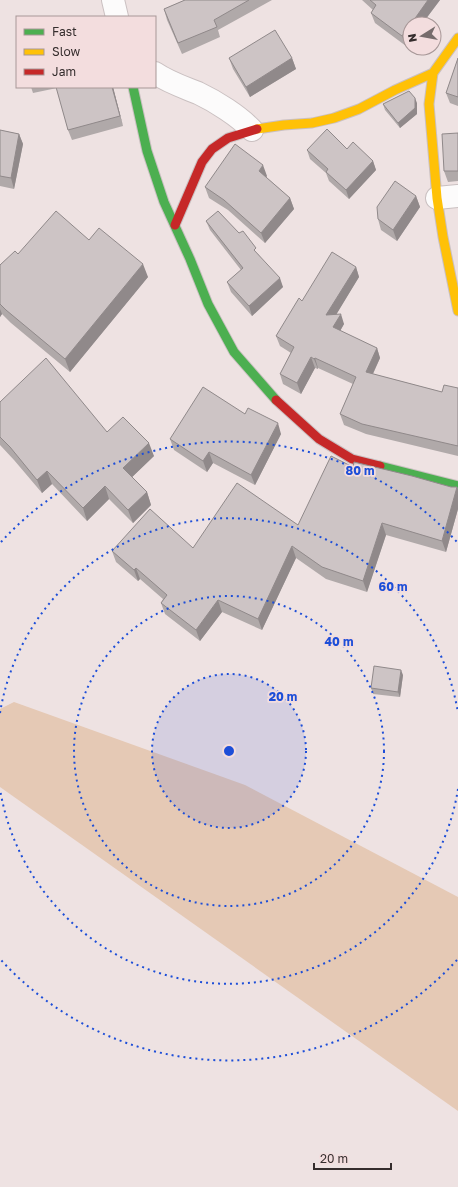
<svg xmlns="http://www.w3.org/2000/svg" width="458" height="1187" font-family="'Golos Text',sans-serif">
	<rect width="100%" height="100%" fill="#eee2e2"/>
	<path fill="#e5c9b5" d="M14 702 245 785 458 897V1111L0 787V709Z"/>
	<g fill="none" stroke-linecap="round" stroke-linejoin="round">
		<g stroke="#cac0c1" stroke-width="24">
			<path id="street" d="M113 0 117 17
				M155 73C168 82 183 87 198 93 215 101 239 116 252 130
				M437 198 458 196"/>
		</g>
		<g stroke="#cac0c1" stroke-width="11">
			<path id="fast" d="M133 87 147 151 164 202 190 259 208 304 234 352 276 400
				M380 466 458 486"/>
		</g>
		<g stroke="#cac0c1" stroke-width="11">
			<path id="slow" d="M458 38 433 73 429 104 437 198 443 237 458 311
				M257 129 284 125 312 123 334 118 359 109 395 90 433 73"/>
		</g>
		<g stroke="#cac0c1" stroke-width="11">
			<path id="jam" d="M175 225 202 162 212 149 228 138 257 129
				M276 400 319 439 352 459 380 466"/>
		</g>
		<use href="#street" stroke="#fcfbfb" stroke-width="22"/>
		<use href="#fast" stroke="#4caf50" stroke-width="9"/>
		<use href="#slow" stroke="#ffc107" stroke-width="9"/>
		<use href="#jam" stroke="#c62828" stroke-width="9"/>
	</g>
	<path fill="#b0a9a9" d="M185 0H272L218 30 220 37 182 54 167 20 164 9Z
		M362 0H440L422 24H410V41L406 46 375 23 371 13 373 10Z
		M229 58H292L296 69 250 97 233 69Z
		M458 58V106L450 103 446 93Z
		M31 87H113L123 126 72 140 68 130 57 88 33 93Z
		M417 103V114L400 128 385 110 383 104Z
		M0 130 19 134 23 144 14 189 0 186Z
		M458 133V181L448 182 444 171Z
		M347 149 373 161 376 170 349 199 329 181 326 173 310 159 307 150Z
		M267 176 266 177 290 198 294 209 265 243 228 210 209 198 205 187Z
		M416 196 420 207 397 241 381 230 378 219Z
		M206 221 258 254 283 287 252 316 231 292 227 282 241 270 210 230Z
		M89 240 148 277 70 372 11 323 2 314 0 317V265L18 254Z
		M356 267 359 277 336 314 344 324 340 331 377 348 380 358 373 374 442 392 458 388V456L366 434 344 425 340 414 353 384 318 368V369L315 368 301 394 283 384 280 374 291 353 280 346 276 336 302 301Z
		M0 402 107 432 154 456 132 477 147 492 151 505 133 523 109 499 87 521 52 484 42 493 14 460 0 445Z
		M245 414 281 434 255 485 213 463 207 472 174 450 170 439Z
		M353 467 451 487H457L458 489V509L446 552 386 535 367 592 326 579 296 558 262 630 222 612 200 641 165 614 161 603 163 599 140 579 138 581 116 562 112 551 193 548 298 525Z
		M403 675 400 697 373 694 371 688Z"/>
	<path fill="#90898a" d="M428 0H440L422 24H411Z
		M410 25V41L406 46 402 36Z
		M292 58 296 69 250 97 246 87Z
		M112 87H113L123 126 120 116Z
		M415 98 417 103V114L400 128 398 123Z
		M19 134 23 144 14 189 11 178Z
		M373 161 376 170 349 199 346 190Z
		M263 165 267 176 263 182 259 171Z
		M416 196 420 207 397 241 393 230Z
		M290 198 294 209 265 243 261 233Z
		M143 264 148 277 70 372 65 359Z
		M356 267 359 277 330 325 326 315Z
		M280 278 283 287 252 316 249 306Z
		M0 309 2 314 0 317Z
		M341 314 344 324 336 338 333 327Z
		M377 348 380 358 369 382 366 372Z
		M311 357 315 368 301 394 297 383Z
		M315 358 318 368V369L314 359Z
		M278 423 281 434 255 485 251 475Z
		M149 443 154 456 128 481 123 468Z
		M209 452 213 463 207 472 203 461Z
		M47 471 52 484 42 493 37 480Z
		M105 486 109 499 87 521 83 508Z
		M457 487 458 489V509L446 552 442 541Z
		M147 492 151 505 133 523 128 510Z
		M382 523 386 535 367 592 363 581Z
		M292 546 296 558 262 630 258 619Z
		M136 568 140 579 138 581 134 570Z
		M218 600 222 612 200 641 196 630Z
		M401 670 403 675 400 697 398 692Z"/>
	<path fill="#cdc4c5" stroke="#90898a" d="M185 0H249L214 20 217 27 178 43 164 9Z
		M370 0H428L411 24H410V25L402 36 371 13 376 5Z
		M275 30 292 58 246 87 229 58Z
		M458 58V97L446 93Z
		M56 87H112L120 116 68 130Z
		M409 91 415 98V108L398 123 383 104Z
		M327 129 347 149 353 142 373 161 346 190 326 172 328 169 307 150Z
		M0 130 19 134 11 178 0 176Z
		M458 133V171H444L442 134Z
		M235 144 263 165 259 171 290 198 261 233 224 200 205 187Z
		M395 181 416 196 393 230 378 219 377 207Z
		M56 211 89 240 99 228 143 264 65 359 6 310 0 304V265L15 251 18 254Z
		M218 211 239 233 243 231 256 248 254 250 280 278 249 306 227 282 243 268 206 221Z
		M332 252 356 267 326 315 341 314 333 327 377 348 366 372 442 392 444 385 458 388V446L362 424 340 414 356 377 315 358 314 359 311 357 297 383 280 374 294 347 276 336 299 298 302 301Z
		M46 358 107 432 123 417 149 443 123 468 147 492 128 510 105 486 83 508 47 471 37 480 10 447 0 437V402Z
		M203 387 245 414 248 408 278 423 251 475 209 452 203 461 170 439Z
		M331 456 353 467 354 462 412 476 451 487H457L442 541 382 523 363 581 322 567 292 546 258 619 218 600 196 630 161 603 167 595 136 568 134 570 112 551 150 509 193 548 237 483 298 525Z
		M374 666 401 670 398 692 371 688Z"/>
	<circle cx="229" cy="751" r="77" fill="#1d4ed8" fill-opacity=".12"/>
	<g fill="none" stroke="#1d4ed8" stroke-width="2" stroke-dasharray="2 4">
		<circle cx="229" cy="751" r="77"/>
		<circle cx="229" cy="751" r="155"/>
		<path d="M458 789A232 232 0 0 1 0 789M0 713A232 232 0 0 1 458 713"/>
		<path d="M457 960A309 309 0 0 1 1 960M1 542A309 309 0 0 1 457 542"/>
	</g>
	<circle cx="229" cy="751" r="6" fill="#1d4ed8" stroke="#f3ddde" stroke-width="2"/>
	<g font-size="12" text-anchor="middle" font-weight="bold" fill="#1d4ed8" stroke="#f3ddde" stroke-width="3.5" stroke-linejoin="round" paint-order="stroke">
		<text x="360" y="475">80 m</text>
		<text x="393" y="591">60 m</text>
		<text x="339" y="646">40 m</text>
		<text x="283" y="701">20 m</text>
	</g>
	<rect x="16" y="16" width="140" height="72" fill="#f3ddde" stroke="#a79797"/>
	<rect x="24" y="29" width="20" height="6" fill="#4caf50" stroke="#a79797"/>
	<text x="52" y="36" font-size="12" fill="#352d2d">Fast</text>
	<rect x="24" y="49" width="20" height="6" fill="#ffc107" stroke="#a79797"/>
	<text x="52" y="56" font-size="12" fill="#352d2d">Slow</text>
	<rect x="24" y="69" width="20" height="6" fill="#c62828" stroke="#a79797"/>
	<text x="52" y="76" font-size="12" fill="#352d2d">Jam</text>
	<g transform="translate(422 36) rotate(259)"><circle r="19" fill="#f3ddde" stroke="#a79797"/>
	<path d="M0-3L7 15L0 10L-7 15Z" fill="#766c6c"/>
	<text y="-6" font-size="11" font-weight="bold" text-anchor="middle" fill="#352d2d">N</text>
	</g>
	<path d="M314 1163v6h77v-6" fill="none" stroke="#352d2d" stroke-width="2"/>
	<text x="320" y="1163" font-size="12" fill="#352d2d" stroke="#f3ddde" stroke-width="3" paint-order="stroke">20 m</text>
</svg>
